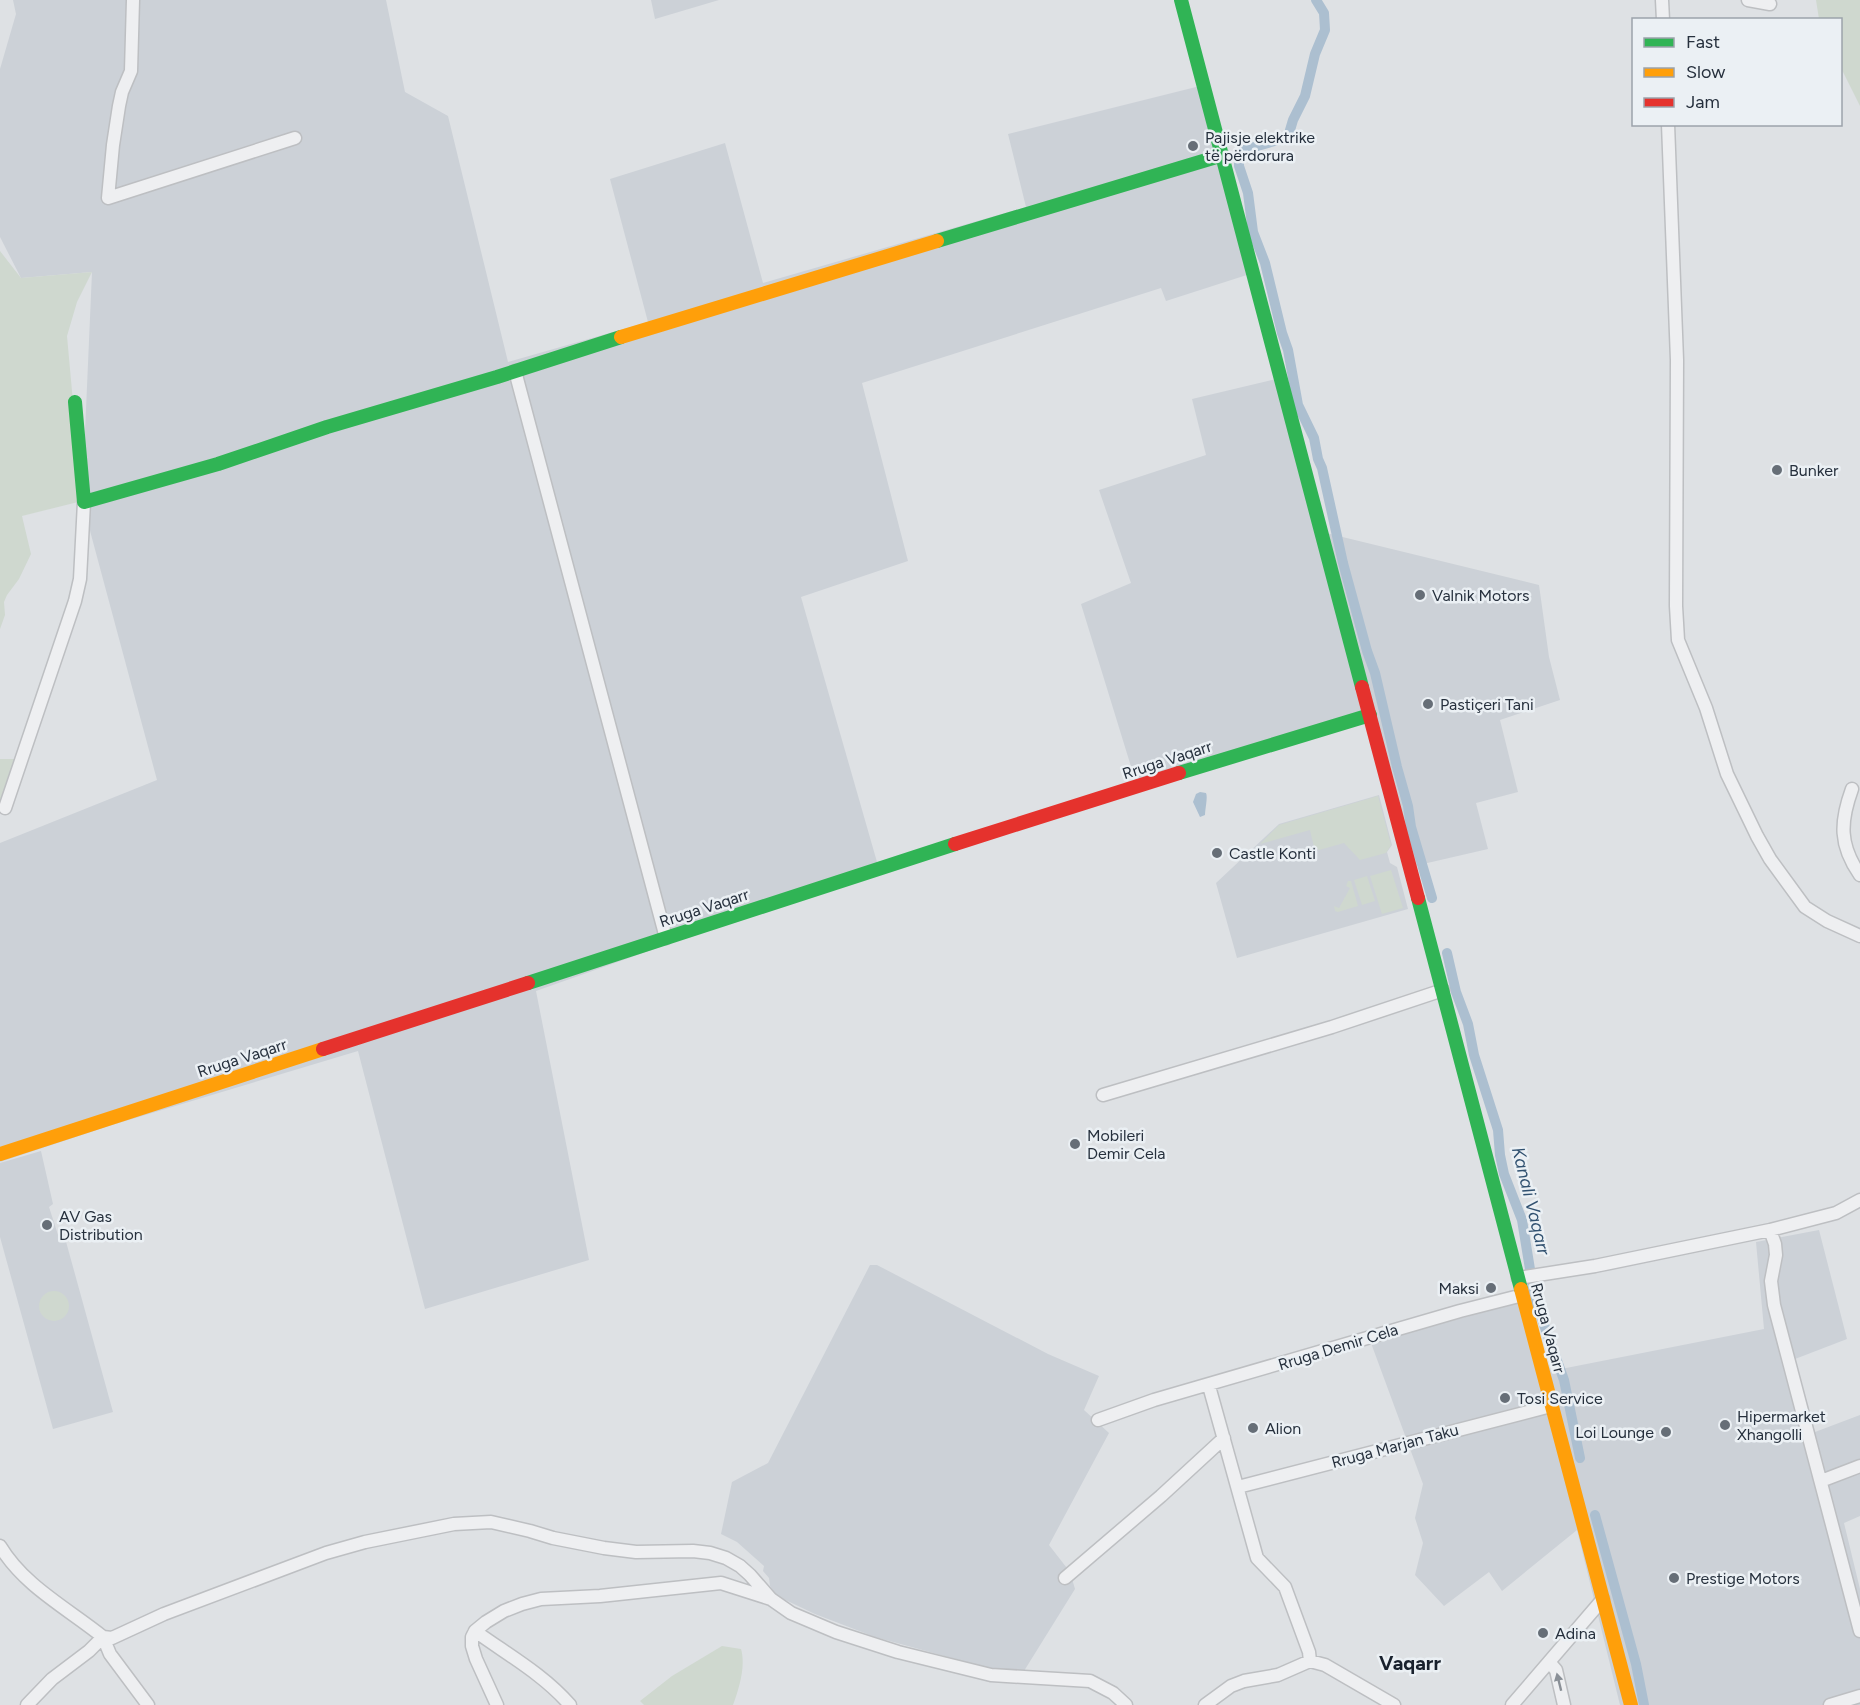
<svg xmlns="http://www.w3.org/2000/svg" width="1860" height="1705" font-family="Figtree,sans-serif">
	<rect width="100%" height="100%" fill="#dee1e4"/>
	<path fill="#ccd1d7" d="M13 0H386L405 92 448 116 508 362 648 322 610 179 725 143 763 283 1026 207 1008 134 1204 85 1253 273 1166 301 1161 288 862 383 908 561 801 597 879 869 536 991 589 1260 425 1309 358 1051 112 1125 0 1162V843L157 780 82 501 92 272 21 278 0 237V69L16 14Z
		M651 0H719L655 19Z
		M1281 378 1322 532 1539 585 1549 657 1560 700 1500 720 1518 792 1476 803 1488 849 1410 867 1370 715 1137 786 1081 604 1131 583 1099 490 1206 455 1192 399Z
		M1379 795 1392 845 1387 852 1390 863 1397 867 1408 909 1237 958 1216 883 1279 824Z
		M41 1151 53 1204 49 1207 59 1238 60 1240 65 1238 113 1412 53 1429 0 1237V1163Z
		M1819 1230 1847 1339 1795 1359 1815 1432 1860 1415V1516L1844 1523 1860 1589V1705H1620L1577 1530 1502 1591 1489 1572 1444 1606 1415 1575 1423 1543 1415 1518 1423 1484 1371 1343 1520 1302 1551 1371 1764 1329 1756 1242Z
		M870 1265H877L1048 1354 1099 1376 1084 1410 1109 1433 1049 1545 1070 1572 1075 1589 1024 1671 992 1669 875 1637 815 1614 777 1596 770 1586 769 1578 763 1571 764 1566 737 1542 721 1534 732 1482 768 1463Z"/>
	<path fill="#cfd8cf" d="M1816 0H1860V106L1841 68 1840 20 1819 19Z
		M0 251 21 278 92 272 77 302 67 336 82 501 22 516 31 554 19 579 7 595 4 602 5 615 0 629Z
		M0 759H16C9 773 6 786 0 800Z
		M1378 796 1391 845 1386 853 1360 860 1344 843 1319 850 1314 847 1310 830 1260 844 1279 825Z
		M1391 870 1403 908 1382 914 1370 876Z
		M1367 876 1375 901 1362 905 1354 880Z
		M1348 881H1351L1358 906 1338 912 1335 911 1334 906 1339 908 1350 888 1346 886Z
		M39 1306a15 15 0 1 1 30 0a15 15 0 1 1-30 0Z
		M722 1646 741 1649C746 1666 739 1689 733 1705H644L640 1701 672 1676Z"/>
	<path fill="#acbfd0" d="M1200 792 1206 793C1208 797 1205 809 1205 815L1200 817 1193 802 1196 794Z"/>
	<g fill="none" stroke-linecap="round" stroke-linejoin="round">
		<path stroke="#acbfd0" stroke-width="10" d="M1316 0 1324 13 1325 30 1315 54 1305 96 1293 120 1288 137 1244 150 1239 158V166L1248 193 1253 232 1265 263 1282 333 1288 350 1298 405 1314 438 1318 459 1322 468 1343 563 1367 651 1375 673 1397 767 1408 806 1411 827 1432 898
			M1447 953 1456 992 1468 1024 1474 1055 1498 1130 1500 1155 1504 1174 1522 1220 1535 1300 1564 1380 1580 1458
			M1595 1515 1636 1664 1644 1705"/>
		<g stroke="#bdbfc2" stroke-width="15">
			<path id="street" d="M133 0 131 71 122 92 119 106 113 145 108 198 295 138
				M1662 0 1663 20
				M1748 0 1770 4
				M1668 124 1677 360 1676 606 1678 640 1706 708 1727 774 1757 836 1770 859 1805 907 1827 921 1860 936
				M515 371 666 938
				M1852 789C1840 822 1839 845 1860 875
				M5 808 75 601 80 579 84 502
				M1103 1095 1332 1027 1443 990
				M1770 1230 1775 1244 1776 1255 1771 1281 1774 1305 1860 1631
				M1518 1278 1595 1266 1770 1230 1836 1213 1860 1200
				M1209 1386 1257 1558 1285 1587 1309 1652 1310 1661
				M1098 1420 1154 1400 1460 1311 1523 1295
				M1821 1481 1860 1466
				M1238 1487 1551 1406
				M0 1546C24 1586 67 1608 103 1637L112 1638 164 1614 326 1553 365 1542 454 1524 491 1522 530 1531 553 1538 604 1548 636 1552 693 1551 710 1553 726 1558 740 1566 750 1575 771 1599 791 1613 836 1632 898 1652 991 1675 1090 1681 1113 1693 1126 1705
				M1065 1578 1161 1496 1224 1438
				M475 1631C508 1655 543 1674 570 1705
				M103 1637 110 1654 148 1705
				M1549 1662 1556 1670 1564 1705
				M27 1705 52 1679 89 1651 103 1637
				M497 1705 476 1659 472 1646V1637L475 1631 486 1622 504 1611 522 1604 541 1599 600 1596 721 1583 771 1599
				M1205 1705 1231 1686 1244 1681 1278 1675 1310 1661 1325 1665 1394 1705
				M1512 1705 1603 1599
				M1830 1705 1860 1696"/>
		</g>
		<use href="#street" stroke="#eeeff1" stroke-width="12"/>
		<path stroke="#30b455" stroke-width="14" d="M1181 0 1362 687
			M937 241 1223 155
			M75 402 84 502 218 464 327 427 497 377 621 337
			M1179 773 1370 715
			M1418 898 1521 1289
			M528 983 955 844"/>
		<path stroke="#ff9f0a" stroke-width="14" d="M621 337 937 241
			M0 1154 323 1049
			M1521 1289 1631 1705"/>
		<path stroke="#e5322d" stroke-width="14" d="M1362 687 1418 898
			M955 844 1179 773
			M323 1049 528 983"/>
	</g>
	<defs><path id="oneway-solid" d="M-6-.8H1V-3.2L6.5 0L1 3.2V.8H-6Z" transform="scale(1.5)"/></defs>
	<use fill="#8a9097" href="#oneway-solid" transform="translate(1559 1682) rotate(-104)"/>
	<g fill="#666e77" stroke="#ebf0f4" stroke-width="2">
		<circle cx="1193" cy="146" r="6"/>
		<circle cx="1777" cy="470" r="6"/>
		<circle cx="1420" cy="595" r="6"/>
		<circle cx="1428" cy="704" r="6"/>
		<circle cx="1217" cy="853" r="6"/>
		<circle cx="1075" cy="1144" r="6"/>
		<circle cx="47" cy="1225" r="6"/>
		<circle cx="1491" cy="1288" r="6"/>
		<circle cx="1505" cy="1398" r="6"/>
		<circle cx="1725" cy="1425" r="6"/>
		<circle cx="1253" cy="1428" r="6"/>
		<circle cx="1666" cy="1432" r="6"/>
		<circle cx="1674" cy="1578" r="6"/>
		<circle cx="1543" cy="1633" r="6"/>
	</g>
	<g text-anchor="middle" dominant-baseline="central" stroke-width="5" stroke-linejoin="round" paint-order="stroke">
		<g font-size="16" fill="#26303d" stroke="#ebf0f4" text-anchor="start">
			<text x="1205" y="137">Pajisje elektrike<tspan x="1205" dy="18">të përdorura</tspan></text>
			<text x="1789" y="470">Bunker</text>
			<text x="1432" y="595">Valnik Motors</text>
			<text x="1440" y="704">Pastiçeri Tani</text>
			<text x="1229" y="853">Castle Konti</text>
			<text x="1087" y="1135">Mobileri<tspan x="1087" dy="18">Demir Cela</tspan></text>
			<text x="59" y="1216">AV Gas<tspan x="59" dy="18">Distribution</tspan></text>
			<text x="1479" y="1288" text-anchor="end">Maksi</text>
			<text x="1517" y="1398">Tosi Service</text>
			<text x="1737" y="1416">Hipermarket<tspan x="1737" dy="18">Xhangolli</tspan></text>
			<text x="1265" y="1428">Alion</text>
			<text x="1654" y="1432" text-anchor="end">Loi Lounge</text>
			<text x="1686" y="1578">Prestige Motors</text>
			<text x="1555" y="1633">Adina</text>
		</g>
		<g font-size="16" fill="#26303d" stroke="#ebf0f4">
			<text transform="translate(1167 760) rotate(-18)">Rruga Vaqarr</text>
			<text transform="translate(704 908) rotate(-18)">Rruga Vaqarr</text>
			<text transform="translate(242 1058) rotate(-18)">Rruga Vaqarr</text>
			<text transform="translate(1548 1328) rotate(75)">Rruga Vaqarr</text>
			<text transform="translate(1338 1347) rotate(-17)">Rruga Demir Cela</text>
			<text transform="translate(1395 1446) rotate(-15)">Rruga Marjan Taku</text>
		</g>
		<g font-size="18" font-style="italic" fill="#315170" stroke="#ebf0f4">
			<text transform="translate(1531 1201) rotate(76)">Kanali Vaqarr</text>
		</g>
		<g font-size="20" font-weight="bold" fill="#19212d" stroke="#ebf0f4">
			<text x="1410" y="1663">Vaqarr</text>
		</g>
	</g>
	<rect x="1632" y="18" width="210" height="108" fill="#ebf0f4" stroke="#9ca3ab" stroke-width="1.5"/>
	<rect x="1644" y="38" width="30" height="9" fill="#30b455" stroke="#9ca3ab" stroke-width="1.5"/>
	<text x="1686" y="48" font-size="18" fill="#26303d">Fast</text>
	<rect x="1644" y="68" width="30" height="9" fill="#ff9f0a" stroke="#9ca3ab" stroke-width="1.5"/>
	<text x="1686" y="78" font-size="18" fill="#26303d">Slow</text>
	<rect x="1644" y="98" width="30" height="9" fill="#e5322d" stroke="#9ca3ab" stroke-width="1.5"/>
	<text x="1686" y="108" font-size="18" fill="#26303d">Jam</text>
</svg>
